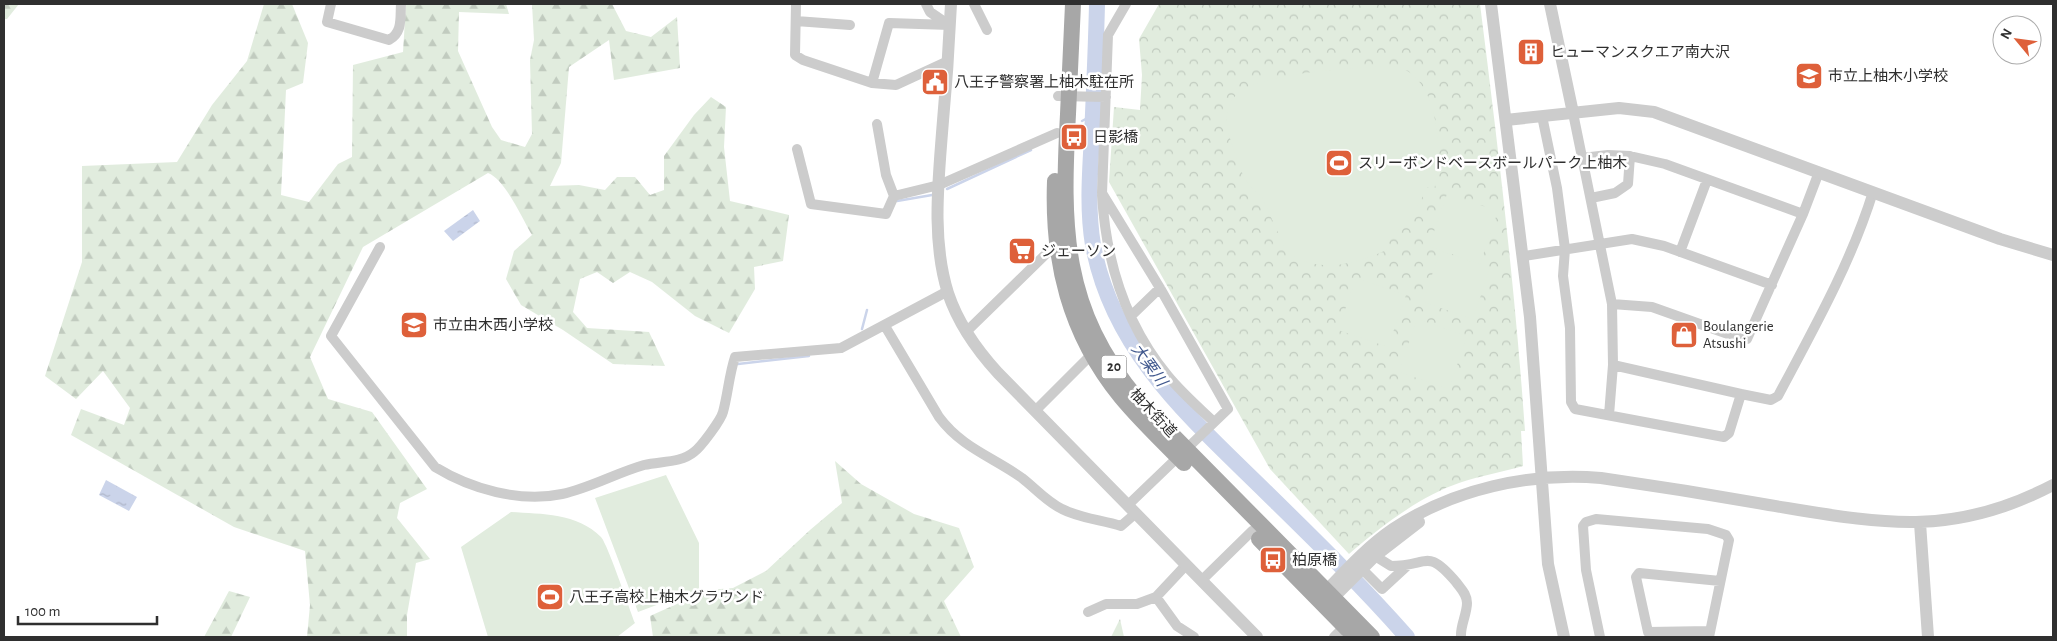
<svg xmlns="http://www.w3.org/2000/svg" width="2057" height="641" font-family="'Alegreya Sans','Noto Sans JP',sans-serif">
	<defs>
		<pattern id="forest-firs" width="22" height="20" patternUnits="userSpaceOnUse" patternTransform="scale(1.25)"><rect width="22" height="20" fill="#e1ecde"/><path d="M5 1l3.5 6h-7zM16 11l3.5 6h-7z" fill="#c1cbbf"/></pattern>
		<pattern id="park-crowns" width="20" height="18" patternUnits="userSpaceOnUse" patternTransform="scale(1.25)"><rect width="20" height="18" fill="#e1ecde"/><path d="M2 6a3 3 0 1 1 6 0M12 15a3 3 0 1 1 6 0" fill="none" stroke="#c1cbbf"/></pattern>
		<pattern id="water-ripples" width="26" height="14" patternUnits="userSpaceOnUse" patternTransform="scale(1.25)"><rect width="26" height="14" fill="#cbd4ea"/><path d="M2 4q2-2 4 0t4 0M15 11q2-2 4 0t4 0" fill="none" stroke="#afb6c9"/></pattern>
	</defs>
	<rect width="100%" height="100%" fill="#fff"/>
	<path fill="url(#forest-firs)" d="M4 4H19L7 19H4Z
		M264 4H292L308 43 303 83 286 90 281 195 309 202 338 164 352 157 353 65 403 52 406 4H506L509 14 459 12 458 51 492 127 501 140 525 147 532 134 530 60 534 40 532 4H612L626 31 651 37 677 17 680 68 614 80 609 40 569 67 561 163 550 186 579 185 605 190 617 177H635L650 195 664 190V156L694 115 711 97 726 107 724 147 730 201 789 215 783 261 754 267 755 289 729 333 695 316 652 282 630 272 613 283 597 272 580 279 573 312 587 328 649 332 665 366 613 364 563 330 521 305 506 279 514 251 532 235C523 220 505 179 488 173L363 247 310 357 328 399 372 412 427 489 400 503 397 518 430 559 416 563 407 615V637H307L310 605 305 551 234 527 71 435 81 409 124 425 130 408 103 371 76 399 45 376 82 262V166L177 162 212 105 247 61Z
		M835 461 861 484 914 514 959 528 974 567 944 601 961 637H653L650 616 708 590 733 588 766 571 810 530 842 503Z
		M229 591 250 597 231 637H204Z
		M1120 619 1124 637H1111Z"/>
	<path fill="url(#park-crowns)" d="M1159 4H1480C1498 146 1515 288 1525 431H1521L1523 466C1502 472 1479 476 1459 483 1420 496 1379 528 1349 554L1270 469 1109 182 1114 107 1140 110 1142 75 1139 39Z"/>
	<path fill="#e1ecde" d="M1381 66C1388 66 1395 66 1401 68 1440 82 1443 157 1434 190L1428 187 1411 218 1387 241 1392 247C1361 263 1313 278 1285 248L1261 195C1244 187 1239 164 1233 147 1211 89 1252 82 1298 74 1325 70 1353 68 1381 66Z
		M1447 194 1498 211 1480 264 1429 246Z
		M1440 251 1490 268 1473 319 1423 302Z
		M1356 278 1406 295 1388 347 1338 330Z
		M1417 319 1467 336 1449 389 1399 372Z
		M666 475 699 543V589L638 612 595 498Z
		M511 512C542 514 577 513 601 537 608 545 629 608 635 623L617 637H488L461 547Z"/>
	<path fill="url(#water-ripples)" d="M473 210 480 221 453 241 444 231Z
		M106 480 137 497 129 511 99 495Z"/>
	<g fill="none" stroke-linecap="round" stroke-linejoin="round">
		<path stroke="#cbd4ea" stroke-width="2.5" d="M1082 121 1093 115
			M947 189 1031 150
			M897 201 932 195
			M862 329 867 310
			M738 364 809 356"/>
		<path stroke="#cbd4ea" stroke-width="16" d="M1097 4C1096 48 1094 92 1092 136 1090 172 1087 209 1093 245 1113 353 1193 420 1268 494 1315 540 1363 587 1407 637"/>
		<path stroke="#ccc" stroke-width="10" d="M331 4 327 22 389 40C403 32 400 18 401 4
			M796 4 795 55 803 60 872 83 896 85 948 61
			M926 4 930 12 949 25
			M974 4 987 30
			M1126 4 1108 35 1102 193 1160 288 1228 409 1128 505
			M796 21 850 25
			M872 83 889 23 950 25
			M1058 96 1106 97
			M1573 113 1612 304 1613 365 1609 415
			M1542 116 1557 188 1565 249 1563 276 1570 328 1571 402 1575 409 1724 437 1729 433 1741 394 1771 400 1778 396C1813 330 1851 263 1873 192
			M877 124 886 175 894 196 939 185 1057 133
			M797 149 811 204 886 214 894 196
			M1582 158 1608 155 1630 156 1665 164 1803 214 1747 339H1742L1652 307 1612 304
			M1102 195C1106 261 1125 324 1168 376 1182 393 1198 407 1214 422
			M1591 198 1615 193 1628 184 1630 156
			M1803 214 1819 172
			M380 247 331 336 435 467C471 489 520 503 562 494 590 488 616 473 644 465 661 461 681 463 694 452 701 447 721 420 723 412 728 394 729 375 735 357L841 348 948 291
			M1680 252 1707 180
			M1524 256 1632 239 1664 246 1772 285
			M1131 316 1160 288
			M885 326 939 417C962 448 993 457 1022 478 1035 488 1047 502 1062 509 1079 518 1102 520 1121 526L1136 513
			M966 332 1047 253 1056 248
			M1613 365 1741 394
			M1035 411 1092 354
			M1375 556 1391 566C1429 566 1426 547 1456 582 1461 589 1467 594 1467 603 1467 614 1460 626 1461 637
			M1362 569 1382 589 1408 565
			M1202 580 1252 531
			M1156 597 1177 626 1194 637
			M1088 612 1106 604H1137L1156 597 1186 565
			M1710 631 1648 632 1636 577 1639 573 1720 581
			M1334 637 1345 626
			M1600 637 1586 570 1583 526 1586 522 1596 519 1708 529 1726 535 1729 540 1709 637"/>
		<path stroke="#ccc" stroke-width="12" d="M951 4C949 47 946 90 942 133 938 185 932 242 948 293 958 323 976 349 998 373L1257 637
			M1491 4 1530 317 1548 564 1564 637
			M1550 4 1573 113
			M1506 120 1619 108 1654 112 2000 239 2053 255
			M1920 523 1928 637
			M1323 598 1326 591C1347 569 1368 546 1393 529 1453 489 1530 472 1601 478 1657 486 1713 495 1769 505 1879 523 1950 539 2053 485
			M1325 600 1333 598 1375 556 1419 522"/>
		<path stroke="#a7a7a7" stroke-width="16" d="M1073 4C1071 41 1070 77 1068 114 1062 227 1061 309 1139 401L1372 637
			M1055 181C1052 261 1069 333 1121 397 1140 420 1162 441 1184 463
			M1259 539 1355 637"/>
	</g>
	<defs>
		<g id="building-square" transform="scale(1.4375)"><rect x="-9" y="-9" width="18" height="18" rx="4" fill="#de603a" stroke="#fff"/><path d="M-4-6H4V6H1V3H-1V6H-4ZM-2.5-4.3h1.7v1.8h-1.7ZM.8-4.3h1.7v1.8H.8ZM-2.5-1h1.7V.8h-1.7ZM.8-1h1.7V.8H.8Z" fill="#fff"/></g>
		<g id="school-square" transform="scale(1.4375)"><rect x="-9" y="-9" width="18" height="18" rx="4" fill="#de603a" stroke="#fff"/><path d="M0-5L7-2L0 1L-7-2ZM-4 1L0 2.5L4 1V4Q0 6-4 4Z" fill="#fff"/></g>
		<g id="civic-square" transform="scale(1.4375)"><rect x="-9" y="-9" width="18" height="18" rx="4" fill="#de603a" stroke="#fff"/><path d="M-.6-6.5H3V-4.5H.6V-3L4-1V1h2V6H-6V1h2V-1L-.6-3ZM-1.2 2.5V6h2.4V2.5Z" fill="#fff"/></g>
		<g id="bus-square" transform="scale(1.4375)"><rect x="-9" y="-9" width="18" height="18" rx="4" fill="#de603a" stroke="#fff"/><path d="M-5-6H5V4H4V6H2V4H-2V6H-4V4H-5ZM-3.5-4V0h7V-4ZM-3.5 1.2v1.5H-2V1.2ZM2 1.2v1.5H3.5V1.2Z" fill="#fff"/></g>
		<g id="stadium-square" transform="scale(1.4375)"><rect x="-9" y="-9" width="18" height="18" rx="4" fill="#de603a" stroke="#fff"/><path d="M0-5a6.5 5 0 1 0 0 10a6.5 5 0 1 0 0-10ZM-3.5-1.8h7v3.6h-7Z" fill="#fff"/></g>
		<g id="supermarket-square" transform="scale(1.4375)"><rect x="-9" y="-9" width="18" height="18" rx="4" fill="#de603a" stroke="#fff"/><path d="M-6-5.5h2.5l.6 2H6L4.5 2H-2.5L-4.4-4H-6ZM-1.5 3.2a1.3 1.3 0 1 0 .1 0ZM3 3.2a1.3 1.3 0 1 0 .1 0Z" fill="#fff"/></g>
		<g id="shop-square" transform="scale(1.4375)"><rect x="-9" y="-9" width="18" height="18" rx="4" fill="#de603a" stroke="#fff"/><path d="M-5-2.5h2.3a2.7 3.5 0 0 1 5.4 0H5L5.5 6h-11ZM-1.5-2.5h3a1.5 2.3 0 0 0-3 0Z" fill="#fff"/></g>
	</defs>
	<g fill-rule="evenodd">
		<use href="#building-square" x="1531" y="52"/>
		<use href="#school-square" x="1809" y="76"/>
		<use href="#civic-square" x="935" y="82"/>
		<use href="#bus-square" x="1074" y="137"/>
		<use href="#stadium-square" x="1339" y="163"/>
		<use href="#supermarket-square" x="1022" y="251"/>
		<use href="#school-square" x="414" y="325"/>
		<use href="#shop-square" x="1684" y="335"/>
		<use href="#bus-square" x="1273" y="560"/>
		<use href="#stadium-square" x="550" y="597"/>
	</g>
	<g text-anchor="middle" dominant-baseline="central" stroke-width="5" stroke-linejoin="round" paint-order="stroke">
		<rect fill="#fff" stroke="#6d6d6d" stroke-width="1" x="1101.5" y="355.5" width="25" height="23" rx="4"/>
		<g font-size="14" font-weight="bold" fill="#2f2f2f">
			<text x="1114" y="367">20</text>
		</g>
		<g font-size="15" fill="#2f2f2f" stroke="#fff" text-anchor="start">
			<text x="1550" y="52">ヒューマンスクエア南大沢</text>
			<text x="1828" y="76">市立上柚木小学校</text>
			<text x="954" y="82">八王子警察署上柚木駐在所</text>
			<text x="1093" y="137">日影橋</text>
			<text x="1358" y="163">スリーボンドベースボールパーク上柚木</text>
			<text x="1041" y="251">ジェーソン</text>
			<text x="433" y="325">市立由木西小学校</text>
			<text x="1703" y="326">Boulangerie<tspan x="1703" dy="17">Atsushi</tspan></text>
			<text x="1292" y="560">柏原橋</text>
			<text x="569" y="597">八王子高校上柚木グラウンド</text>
		</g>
		<g font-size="15" fill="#2f2f2f" stroke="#fff">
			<text transform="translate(1153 413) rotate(47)">柚木街道</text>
		</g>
		<g font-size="16" font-style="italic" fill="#40588e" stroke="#fff">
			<text transform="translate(1149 365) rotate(54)">大栗川</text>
		</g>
	</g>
	<rect width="2057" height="641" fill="none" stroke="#2f2f2f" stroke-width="10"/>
	<g transform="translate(2017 40) rotate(299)"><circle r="24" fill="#ffffff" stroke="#acacac"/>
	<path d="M0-4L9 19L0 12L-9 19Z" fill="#de603a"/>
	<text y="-8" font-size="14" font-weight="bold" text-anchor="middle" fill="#2f2f2f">N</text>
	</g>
	<path d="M18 616v8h139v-8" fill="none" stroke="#2f2f2f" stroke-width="2.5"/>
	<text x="25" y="616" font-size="15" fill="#2f2f2f" stroke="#ffffff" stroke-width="4" paint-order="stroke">100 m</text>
</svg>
